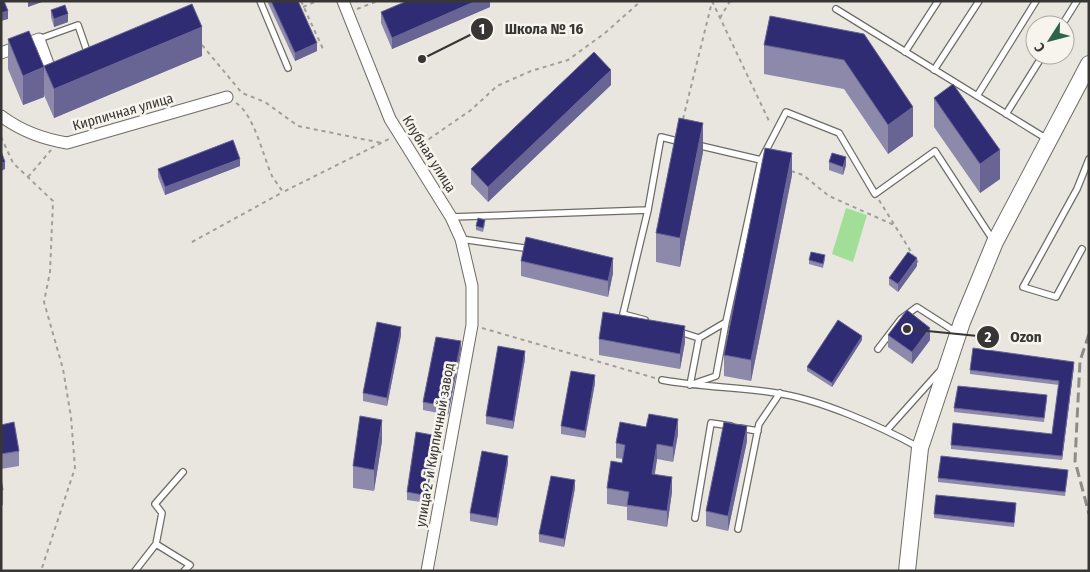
<svg xmlns="http://www.w3.org/2000/svg" width="1090" height="572" font-family="'Fira Sans Condensed',sans-serif">
	<rect width="100%" height="100%" fill="#e9e6e0"/>
	<path fill="#a1df98" d="M846 208 867 215 853 262 832 254Z"/>
	<g fill="none" stroke-linecap="round" stroke-linejoin="round">
		<g stroke="#6e6c66" stroke-width="8">
			<path id="lane" d="M260 1 288 68
				M836 9 1047 139
				M1062 25 1077 1
				M39 39 78 25 88 54
				M905 52 938 1
				M934 70 979 1
				M977 96 1036 1
				M1006 114 1043 55
				M697 145 761 160
				M451 217 648 210
				M461 239 531 249
				M1082 249 1056 297 1023 287 1077 189 1089 159
				M645 320 623 314 648 210 661 137 681 142
				M726 322 761 160 786 112 839 133 875 194 935 151 993 240
				M680 332 699 338 726 322 716 376 690 385
				M878 349 901 319 917 307 956 332
				M662 380C700 387 738 387 776 393 819 399 880 426 918 447
				M690 385 699 338
				M740 428 758 431
				M887 430 939 372
				M695 518 711 423 731 426
				M738 529 759 424 780 393
				M156 544 190 565 184 571
				M135 571 156 544 162 513 155 504 183 472"/>
		</g>
		<g stroke="#6e6c66" stroke-width="13">
			<path id="street" d="M343 1 390 119 451 217 461 239 472 286V325L427 571
				M1 53 39 39 52 75 56 73
				M1 116C21 131 42 139 67 143L227 97"/>
		</g>
		<g stroke="#6e6c66" stroke-width="18">
			<path id="secondary" d="M907 571 920 448 962 322 995 242 1089 64"/>
		</g>
		<path stroke="#a19f9b" stroke-width="2" stroke-dasharray="4 4" stroke-linecap="butt" d="M301 1 323 49
			M712 1 770 123
			M303 7 317 1
			M357 9 378 1
			M720 18 730 1
			M202 45 242 93 265 102 298 126 382 143
			M236 103C254 114 263 156 272 176 275 181 279 186 283 192L389 139
			M683 119 712 2
			M410 132 416 128 429 139 471 110 497 86 531 71 568 60 605 33 641 1
			M1 137 13 163 53 201 50 272 44 302 63 369 71 417 75 468 41 571
			M791 171 803 175 829 196 894 225
			M28 177 51 150
			M879 200 913 255
			M192 242 283 192
			M916 259 919 264
			M482 328 655 378"/>
		<use href="#lane" stroke="#fff" stroke-width="5.5"/>
		<use href="#street" stroke="#fff" stroke-width="11"/>
		<use href="#secondary" stroke="#fff" stroke-width="16"/>
		<path stroke="#8e8c88" stroke-width="3" stroke-dasharray="10 5" stroke-linecap="butt" d="M1089 334 1080 361 1075 461 1089 514"/>
	</g>
	<path fill="#8c89aa" d="M267 1H298L317 51 295 61Z
		M490 1V7L392 49 381 23V12Z
		M51 10 68 22 54 27 51 17Z
		M864 34 913 136 888 154 844 89 764 74V45Z
		M8 39 44 97 23 105 8 69Z
		M202 56 54 118 44 95V66Z
		M611 85 488 202 471 184V169Z
		M934 98 1000 179 980 193 934 127Z
		M703 152 680 267 656 262V233Z
		M829 162 846 165 843 175 829 170Z
		M240 166 165 195 158 177V169Z
		M792 175 751 381 724 376V355Z
		M485 224 483 232 476 230V226Z
		M825 259 823 268 809 264V260Z
		M521 261 613 273 608 297 521 276Z
		M917 266 898 292 889 285V278Z
		M401 335 387 406 363 401V393Z
		M888 335 930 340 912 364 888 347Z
		M599 339 685 342 680 369 599 355Z
		M862 340 832 387 807 371V367Z
		M461 349 448 415 423 410V402Z
		M525 359 513 429 486 424V416Z
		M1074 366 1062 460 951 449V445L1052 434 1059 385 970 374V370Z
		M595 383 585 438 561 434V426Z
		M1047 399 1044 422 954 412V408Z
		M1 425 19 451V466L1 469Z
		M678 434 673 462 657 459 655 474 672 492 667 527 627 520V507L607 504V488L622 463 623 459 616 458V443Z
		M382 441 374 491 353 488V466Z
		M747 441 728 531 706 526V511Z
		M438 443 428 503 407 500V492Z
		M508 463 497 526 470 521V513Z
		M1068 474 1065 496 938 482V478Z
		M1 479 3 490V505L1 506Z
		M575 488 564 547 539 542V534Z
		M1016 507 1014 527 934 518V514Z"/>
	<path fill="#686494" d="M28 1H45L28 7Z
		M476 1H490V7L392 49V38Z
		M8 11V19L1 21V13Z
		M68 14V22L54 27V19Z
		M202 27V56L54 118V89Z
		M317 43V51L295 61V53Z
		M44 67V97L23 105V76Z
		M611 70V85L488 202V187Z
		M913 107V136L888 154V125Z
		M703 123V152L680 267V238Z
		M1000 150V179L980 193V164Z
		M792 153V175L751 381V360Z
		M846 157V165L843 175V167Z
		M240 159V166L165 195V187Z
		M5 162V169L1 171V163Z
		M613 258V273L608 297V281Z
		M917 258V266L898 292V284Z
		M685 326V342L680 369V354Z
		M401 327V335L387 406V398Z
		M930 328V340L912 364V352Z
		M862 336V340L832 387V383Z
		M461 341V349L448 415V407Z
		M525 351V359L513 429V421Z
		M1074 362V366L1062 460V456Z
		M595 375V383L585 438V431Z
		M678 419V434L673 462V447Z
		M382 420V441L374 491V470Z
		M747 426V441L728 531V516Z
		M438 436V443L428 503V496Z
		M657 444V459L652 489V474Z
		M508 456V463L497 526V518Z
		M672 477V492L667 527V511Z
		M575 480V488L564 547V539Z"/>
	<path fill="#302c74" stroke="#686494" d="M1 1H4L8 11 1 13Z
		M271 1H298L317 43 295 53Z
		M407 1H476L392 38 381 12Z
		M192 4 202 27 54 89 44 66Z
		M65 5 68 14 54 19 51 10Z
		M770 16 864 34 913 107 888 125 844 60 764 45Z
		M29 31 44 67 23 76 8 39Z
		M594 52 611 70 488 187 471 169Z
		M953 84 1000 150 980 164 934 98Z
		M679 118 703 123 680 238 656 233Z
		M233 140 240 159 165 187 158 169Z
		M765 148 792 153 751 360 724 355Z
		M1 151 5 162 1 163Z
		M832 153 846 157 843 167 829 162Z
		M478 218 485 220 483 228 476 226Z
		M526 237 613 258 608 281 521 261Z
		M811 252 825 255 823 264 809 260Z
		M908 252 917 258 898 284 889 278Z
		M907 310 930 328 912 352 888 335Z
		M603 312 685 326 680 354 599 339Z
		M838 320 862 336 832 383 807 367Z
		M377 322 401 327 387 398 363 393Z
		M436 337 461 341 448 407 423 402Z
		M498 346 525 351 513 421 486 416Z
		M973 348 1074 362 1062 456 951 445 953 423 1052 434 1059 381 970 370Z
		M571 371 595 375 585 431 561 426Z
		M958 386 1047 395 1044 418 954 408Z
		M649 414 678 419 673 447 657 444 652 474 672 477 667 511 627 505 629 492 607 488 611 461 622 463 625 445 616 443 620 422 646 427Z
		M360 416 382 420 374 470 353 466Z
		M14 422 19 451 1 454V425Z
		M724 422 747 426 728 516 706 511Z
		M416 432 438 436 428 496 407 492Z
		M482 451 508 456 497 518 470 513Z
		M941 456 1068 470 1065 492 938 478Z
		M551 476 575 480 564 539 539 534Z
		M1 479 3 490H1Z
		M936 495 1016 503 1014 523 934 514Z"/>
	<g text-anchor="middle" dominant-baseline="central" stroke-width="5" stroke-linejoin="round" paint-order="stroke">
		<g font-size="14" fill="#373634" stroke="#f6f4ed">
			<text transform="translate(123 112) rotate(-16)">Кирпичная улица</text>
			<text transform="translate(429 154) rotate(58)">Клубная улица</text>
			<text transform="translate(435 445) rotate(-80)">улица 2-й Кирпичный завод</text>
		</g>
	</g>
	<path fill="none" stroke="#373634" stroke-width="2" d="M422 59L482 29M907 329L988 337"/>
	<g fill="#373634" stroke="#f6f4ed" stroke-width="2">
		<circle cx="422" cy="59" r="5"/>
		<circle cx="907" cy="329" r="5"/>
		<circle cx="482" cy="29" r="12"/>
		<circle cx="988" cy="337" r="12"/>
	</g>
	<g font-size="15" text-anchor="middle" font-weight="bold" fill="#fff">
		<text x="482" y="34">1</text>
		<text x="988" y="342">2</text>
	</g>
	<g font-size="15" text-anchor="middle" font-weight="bold" fill="#373634" stroke="#f6f4ed" stroke-width="5" stroke-linejoin="round" paint-order="stroke">
		<text x="544" y="34">Школа № 16</text>
		<text x="1026" y="342">Ozon</text>
	</g>
	<rect width="1090" height="572" fill="none" stroke="#373634" stroke-width="5"/>
	<g transform="translate(1050 40) rotate(234)"><circle r="24" fill="#f6f4ed" stroke="#aaa8a3"/>
	<path d="M0-4L9 19L0 12L-9 19Z" fill="#2d634a"/>
	<text y="-8" font-size="14" font-weight="bold" text-anchor="middle" fill="#373634">С</text>
	</g>
</svg>
